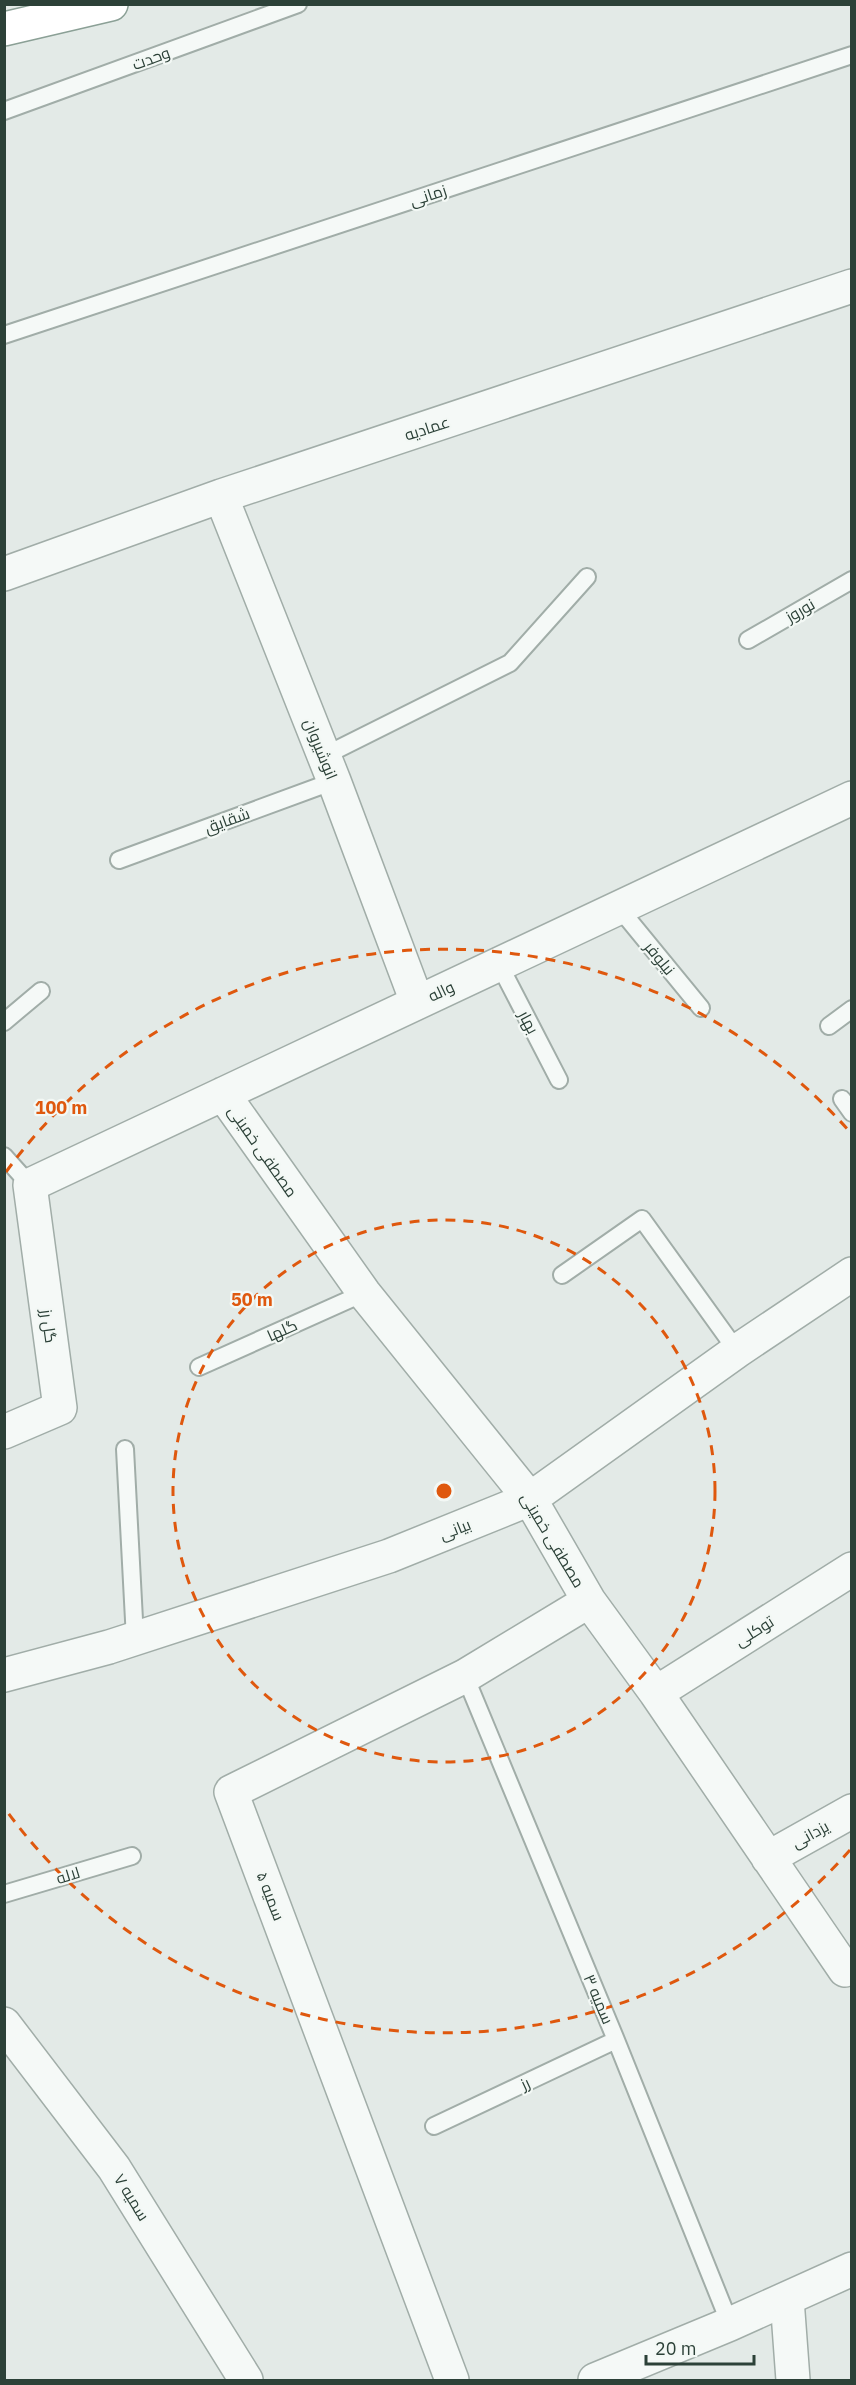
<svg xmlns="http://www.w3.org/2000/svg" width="856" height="2385" font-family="'IBM Plex Sans',Cairo,sans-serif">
	<rect width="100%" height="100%" fill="#e3eae7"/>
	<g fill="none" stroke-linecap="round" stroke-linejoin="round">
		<g stroke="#a1ada8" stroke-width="20">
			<path id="service" d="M4 111 298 4
				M4 335 852 55
				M748 640 852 580
				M324 756 510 663 587 577
				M119 860 334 781
				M619 908 701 1008
				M499 964 559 1080
				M4 1022 41 991
				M829 1026 852 1009
				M842 1099 852 1113
				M4 1156 30 1185
				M562 1275 642 1219 737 1351
				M199 1367 364 1293
				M125 1449 135 1639
				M465 1676 616 2040 730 2324
				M4 1894 132 1856
				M434 2126 616 2040"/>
		</g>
		<g stroke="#a1ada8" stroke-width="36">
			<path id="minor" d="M221 496 334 781 417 1002
				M4 574 221 496 852 286
				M223 1094 364 1293 530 1499 589 1601 656 1693 845 1970
				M4 1432 60 1408 30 1185 852 798
				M4 1675 109 1647 389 1556 530 1499 737 1351 852 1274
				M656 1693 852 1569
				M768 1858 852 1811
				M4 2024 114 2168 246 2380
				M787 2299 793 2380
				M452 2380 231 1792 465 1676 589 1601"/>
		</g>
		<g stroke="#a1ada8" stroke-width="36">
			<path id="tertiary" d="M595 2380 730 2324 852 2269"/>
		</g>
		<g stroke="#8ba096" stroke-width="36">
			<path id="trunk" d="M4 29 111 4"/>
		</g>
		<use href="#service" stroke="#f5f9f7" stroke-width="16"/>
		<use href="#minor" stroke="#f5f9f7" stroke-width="33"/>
		<use href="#tertiary" stroke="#f5f9f7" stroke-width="33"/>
		<use href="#trunk" stroke="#fff" stroke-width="33"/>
	</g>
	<g fill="none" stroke="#df580e" stroke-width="3" stroke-dasharray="10 8">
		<circle cx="444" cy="1491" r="271"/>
		<path d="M850 1850A542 542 0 0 1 6 1810M6 1172A542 542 0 0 1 850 1132"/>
	</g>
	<g text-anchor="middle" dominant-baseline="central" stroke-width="4.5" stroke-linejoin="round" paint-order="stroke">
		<g font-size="16" fill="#2c4138" stroke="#f3f8f5">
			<text transform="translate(151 58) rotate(-20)">وحدت</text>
			<text transform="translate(428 195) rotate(-18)">زمانی</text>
			<text transform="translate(427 428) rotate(-18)">عمادیه</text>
			<text transform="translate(800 610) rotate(-30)">نوروز</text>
			<text transform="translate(321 749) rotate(68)">انوشیروان</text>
			<text transform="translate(227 820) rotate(-20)">شقایق</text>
			<text transform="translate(660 958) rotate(51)">نیلوفر</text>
			<text transform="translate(441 991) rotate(-25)">واله</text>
			<text transform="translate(529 1022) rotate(62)">بهار</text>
			<text transform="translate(263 1151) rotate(55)">مصطفی خمینی</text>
			<text transform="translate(49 1326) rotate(82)">گل رز</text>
			<text transform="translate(282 1330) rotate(-24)">گلها</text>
			<text transform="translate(455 1529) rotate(-22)">بیانی</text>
			<text transform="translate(553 1540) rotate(59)">مصطفی خمینی</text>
			<text transform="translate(754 1631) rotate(-32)">توکلی</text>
			<text transform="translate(810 1834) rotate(-29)">یزدانی</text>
			<text transform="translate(68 1875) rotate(-17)">لاله</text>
			<text transform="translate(271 1896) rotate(69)">سمیه ۵</text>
			<text transform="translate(599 1999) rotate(67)">سمیه ۳</text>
			<text transform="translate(525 2083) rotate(-25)">رز</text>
			<text transform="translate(132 2197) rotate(58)">سمیه ۷</text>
		</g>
	</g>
	<circle cx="444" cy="1491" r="9" fill="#df580e" stroke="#f3f8f5" stroke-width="3"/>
	<g font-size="18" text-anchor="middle" font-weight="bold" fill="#df580e" stroke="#f3f8f5" stroke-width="4.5" stroke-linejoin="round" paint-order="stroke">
		<text x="61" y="1114">100 m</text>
		<text x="252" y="1306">50 m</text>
	</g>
	<rect width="856" height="2385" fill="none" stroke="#2c4138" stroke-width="12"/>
	<path d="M646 2355v9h108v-9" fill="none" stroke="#2c4138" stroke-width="3"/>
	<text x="655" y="2355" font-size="18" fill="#2c4138" stroke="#f3f8f5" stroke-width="4.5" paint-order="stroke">20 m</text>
</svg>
